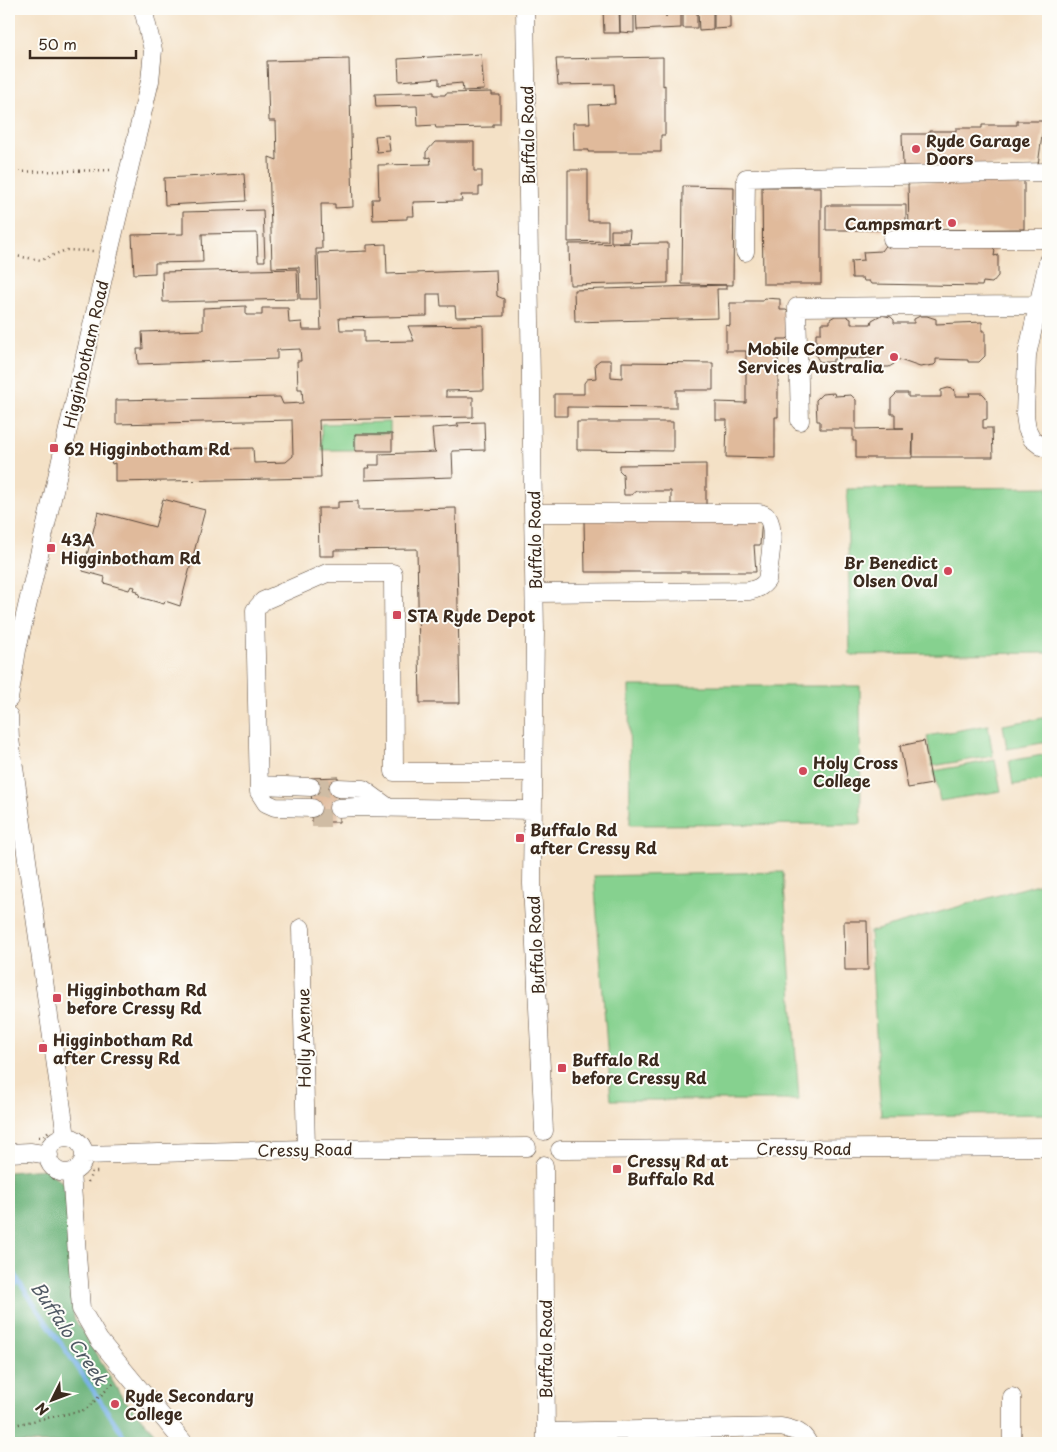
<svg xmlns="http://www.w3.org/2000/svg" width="1057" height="1452" font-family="'Playpen Sans',sans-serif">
	<rect width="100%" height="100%" fill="#fdfcf7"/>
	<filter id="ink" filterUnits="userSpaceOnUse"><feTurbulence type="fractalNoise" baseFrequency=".02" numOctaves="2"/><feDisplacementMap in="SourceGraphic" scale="10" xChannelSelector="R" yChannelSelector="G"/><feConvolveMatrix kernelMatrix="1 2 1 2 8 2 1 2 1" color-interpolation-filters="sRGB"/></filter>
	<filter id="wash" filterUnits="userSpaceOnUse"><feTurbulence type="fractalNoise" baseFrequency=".0096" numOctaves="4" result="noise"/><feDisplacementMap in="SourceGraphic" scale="20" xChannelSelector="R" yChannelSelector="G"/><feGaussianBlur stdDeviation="1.12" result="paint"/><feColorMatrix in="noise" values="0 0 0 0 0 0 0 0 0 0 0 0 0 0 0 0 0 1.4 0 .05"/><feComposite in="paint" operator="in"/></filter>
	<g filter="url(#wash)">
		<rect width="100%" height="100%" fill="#f4e1c6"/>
		<path fill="#86d18f" stroke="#607e56" d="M390 422V433L353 434 354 450H322L321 424Z
			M1048 487V653L850 655 847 489Z
			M629 686H860L861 824 630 825Z
			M1048 717V742L1007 749 1003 725Z
			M988 725 993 756 932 766 927 736Z
			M1048 754V779L1013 785 1009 761Z
			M995 760 1001 791 940 801 934 771Z
			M783 872 799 1100H611L594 876Z
			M1041 883 1048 926V1114L881 1116 870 932Z"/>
		<path fill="#6cb37a" stroke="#546e4c" d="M45 1169 66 1185 74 1318 122 1397 164 1443H9V1172Z"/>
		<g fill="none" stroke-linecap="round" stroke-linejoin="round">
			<path stroke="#76b0e7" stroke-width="4.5" d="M9 1261 19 1282 129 1443
				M9 1289 19 1282"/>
		</g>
		<g id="blocks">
			<path fill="#e0ba9b" d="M603 9H619L620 33H604Z
				M620 9H634V33L620 32Z
				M636 9H666V17V9H681V28L637 30Z
				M683 9H697V28H683Z
				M698 9H713V30L699 31Z
				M714 9H730V28L714 29Z
				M481 54 484 90 463 91 462 83 439 85V78L399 81 398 59Z
				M663 57V86L665 85V135H661V152H588L589 150H574L573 123H590L589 105 615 104 614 84 558 85 556 59Z
				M349 59 353 207 335 208V204H321L322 249H316L317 299H300L299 267 272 268 269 157 277 160 276 121H269L267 61Z
				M434 92V95H445L446 93 492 92V95H500V124H493V127L436 128 435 125 418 126 417 106 376 107 375 94Z
				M1017 121H1044L1038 165 903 166 902 134H929V131H956V128H982V125H1017Z
				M388 135 390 151 377 152 375 136Z
				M435 142H474V171H482V187H479V195H461L462 201 413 202 414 216H407V219L373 220 372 199H379L378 165 431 164 430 157 426 158V152Z
				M568 170H588V221H608V241L568 242Z
				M244 174 246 201 165 205 164 178Z
				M1024 181V229L909 230 908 182Z
				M683 186 734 187 733 285 682 284Z
				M762 187H821V284H763Z
				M826 205H906V230H826Z
				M263 210 265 261H258L257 233 202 234 203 262 155 263V273L134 274 132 235 183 234V212Z
				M611 230H630L629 242H611Z
				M668 243V283L570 285 569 244Z
				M887 243H988L995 250 994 256 998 255V276L992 283 983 282 982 286 871 284 869 281H864L863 278H852L851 261 864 260 863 252 881 251Z
				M386 244 387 274 496 270 497 296 504 299V316L456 317 455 306H441L440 294H427V316L339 318 340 330H364V342L414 341 408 326 483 325 484 390 446 391V397H473V417L319 420 321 478 115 482V463L112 464 110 457V451L118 448H123V450L253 448 254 463 286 462 293 456 292 420 116 424V400L280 397 283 404 303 403 302 389H298L297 361H301L300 349 277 350V359L138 364 137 349H143L142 332 203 330V308L246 306V315H262V308H288L289 323 302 322 303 330H321L318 253 367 251V245Z
				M297 269 298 299 163 302 162 272Z
				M726 285V289H717L718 318 575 322 574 290Z
				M764 298 780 299V310H786L790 313V336L787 339H778V417H775V458L726 457 727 420H716V402L746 403V351H726V325L730 326V303H746V301H763Z
				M881 315 891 317 894 320V323H914V319L920 316H927L936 319V324L982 322V331H985V356L979 362H968V360L936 359V363L934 365 920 367 894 358V364L889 367H880L872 364V358L833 359V362H822L819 361 816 356V333H821V323H830V319L835 316H846L851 319V324H871L872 320Z
				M600 360H611V377L622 378V362L713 363V390H676V408L567 407V416H554V394H584V383L587 379 596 378 595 364Z
				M948 388 953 389 955 391V396H970L969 393H982L986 397 987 402V419L983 420V428H992L993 457H913V433L912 458H856V441H853V429H820V421H817L816 400 822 394 834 393 835 396 851 395 856 400V429L904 428H895V414H891V399L897 393H908V397H941V390Z
				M484 422 485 450 452 451 453 477 365 480V468H370L369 465H379V454L436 452 434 450 432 428 459 426 457 423Z
				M577 422H673V451L577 450Z
				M355 434H392V451H355Z
				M706 464V506H671V491H636L631 495H624L623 474 619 470V465Z
				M163 499 205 510 180 606 165 601 164 604 139 597 140 594 137 593 138 591 134 590 135 587 131 586 129 590 104 583 105 577 83 571 98 512 155 527Z
				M358 501V510L456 508 460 703H420L417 549 334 550V556H319L318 508H338V502Z
				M762 517 760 545H754L756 572H585L584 521Z
				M924 741 932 784 908 788 900 746Z
				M338 777 339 822H312L311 778Z
				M844 921H867L868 970H845Z"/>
		</g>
	</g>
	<g filter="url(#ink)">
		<use href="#blocks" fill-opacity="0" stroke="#574537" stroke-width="1"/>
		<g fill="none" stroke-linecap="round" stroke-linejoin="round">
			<path stroke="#cfbca4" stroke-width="18" stroke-dasharray="18 9" stroke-linecap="butt" d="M311 787 338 788
				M312 818H338"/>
			<g stroke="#574537" stroke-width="19">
				<path id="minor" d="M525 9 535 632 532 884 544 1131
					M892 239H1048
					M745 252 746 178 1048 172
					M1048 261 1027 355 1025 415 1027 429 1032 439 1041 446 1048 449
					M800 421 797 307 1038 305
					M534 513H758C762 513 765 514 768 518 776 530 769 565 767 580 762 587 757 589 749 591L535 593
					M9 699 17 650 107 261 150 81 153 50 143 9
					M9 716 10 739 66 1137
					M259 785 311 787
					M338 788 363 789 389 808
					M312 808 275 807 266 803 259 792 255 610 263 601 327 573H393L394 772H533
					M338 808 356 807 533 810
					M301 928 306 1149
					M48 1155a18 18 0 1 1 36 0a18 18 0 1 1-36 0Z
					M560 1150 1048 1147
					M9 1153 30 1152 49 1155
					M84 1155 306 1149 527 1147
					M544 1165 546 1443
					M71 1172 81 1309 99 1340 184 1443
					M546 1432 781 1427C794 1430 802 1431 808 1443
					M1012 1443V1397"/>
			</g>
			<path stroke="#574537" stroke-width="2.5" stroke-dasharray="1 4" stroke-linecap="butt" d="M9 172 113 170
				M9 255 41 260 66 250 94 251
				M39 1137H42L49 1131
				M88 1182 92 1172H100
				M9 1426 85 1410 115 1382"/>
			<use href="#minor" stroke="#fff" stroke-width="18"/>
		</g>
	</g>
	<g fill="#d1495b" stroke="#fdfcf7" stroke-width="2">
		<circle cx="916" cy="149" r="5"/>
		<circle cx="952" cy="223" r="5"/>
		<circle cx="894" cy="357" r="5"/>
		<rect x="49" y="443" width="10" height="10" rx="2.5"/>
		<rect x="46" y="543" width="10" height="10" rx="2.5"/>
		<circle cx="948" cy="571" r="5"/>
		<rect x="392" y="610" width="10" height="10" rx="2.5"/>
		<circle cx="803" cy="771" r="5"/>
		<rect x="515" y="833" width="10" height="10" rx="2.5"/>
		<rect x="52" y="993" width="10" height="10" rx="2.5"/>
		<rect x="38" y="1043" width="10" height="10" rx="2.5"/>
		<rect x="557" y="1063" width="10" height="10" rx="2.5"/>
		<rect x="612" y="1164" width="10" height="10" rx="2.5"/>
		<circle cx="115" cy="1404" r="5"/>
	</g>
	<g text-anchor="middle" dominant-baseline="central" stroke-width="4" stroke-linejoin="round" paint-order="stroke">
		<g font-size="16" fill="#3b2a1e" stroke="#fdfcf7">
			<text transform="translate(527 135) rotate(-91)">Buffalo Road</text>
			<text transform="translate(85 354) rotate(-77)">Higginbotham Road</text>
			<text transform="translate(534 540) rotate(-91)">Buffalo Road</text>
			<text transform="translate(535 945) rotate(-93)">Buffalo Road</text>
			<text transform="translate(303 1038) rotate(-91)">Holly Avenue</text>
			<text x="804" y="1148">Cressy Road</text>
			<text transform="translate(305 1149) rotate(-1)">Cressy Road</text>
			<text transform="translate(545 1349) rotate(-90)">Buffalo Road</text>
		</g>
		<g font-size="16" font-weight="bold" fill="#3b2a1e" stroke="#fdfcf7" text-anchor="start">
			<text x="926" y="140">Ryde Garage<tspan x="926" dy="18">Doors</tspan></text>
			<text x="942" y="223" text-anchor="end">Campsmart</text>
			<text x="884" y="348" text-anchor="end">Mobile Computer<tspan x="884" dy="18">Services Australia</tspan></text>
			<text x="64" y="448">62 Higginbotham Rd</text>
			<text x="61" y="539">43A<tspan x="61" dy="18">Higginbotham Rd</tspan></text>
			<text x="938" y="562" text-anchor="end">Br Benedict<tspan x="938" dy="18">Olsen Oval</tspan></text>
			<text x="407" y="615">STA Ryde Depot</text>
			<text x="813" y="762">Holy Cross<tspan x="813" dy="18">College</tspan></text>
			<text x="530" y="829">Buffalo Rd<tspan x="530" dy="18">after Cressy Rd</tspan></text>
			<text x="67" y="989">Higginbotham Rd<tspan x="67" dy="18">before Cressy Rd</tspan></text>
			<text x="53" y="1039">Higginbotham Rd<tspan x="53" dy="18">after Cressy Rd</tspan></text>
			<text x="572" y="1059">Buffalo Rd<tspan x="572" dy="18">before Cressy Rd</tspan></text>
			<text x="627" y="1160">Cressy Rd at<tspan x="627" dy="18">Buffalo Rd</tspan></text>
			<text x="125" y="1395">Ryde Secondary<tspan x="125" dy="18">College</tspan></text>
		</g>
		<g font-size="18" font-style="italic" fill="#505964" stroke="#fdfcf7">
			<text transform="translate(70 1333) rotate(56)">Buffalo Creek</text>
		</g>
	</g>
	<rect width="1057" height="1452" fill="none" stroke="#fdfcf7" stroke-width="30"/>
	<g transform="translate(52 1400) rotate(228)" stroke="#fdfcf7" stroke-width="4" paint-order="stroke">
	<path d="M0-4L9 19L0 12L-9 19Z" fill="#3b2a1e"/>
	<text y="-8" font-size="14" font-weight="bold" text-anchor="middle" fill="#3b2a1e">N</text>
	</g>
	<path d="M30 50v8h106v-8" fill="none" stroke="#3b2a1e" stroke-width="2.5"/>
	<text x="38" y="50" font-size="15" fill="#3b2a1e" stroke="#fdfcf7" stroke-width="4" paint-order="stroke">50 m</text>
</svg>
